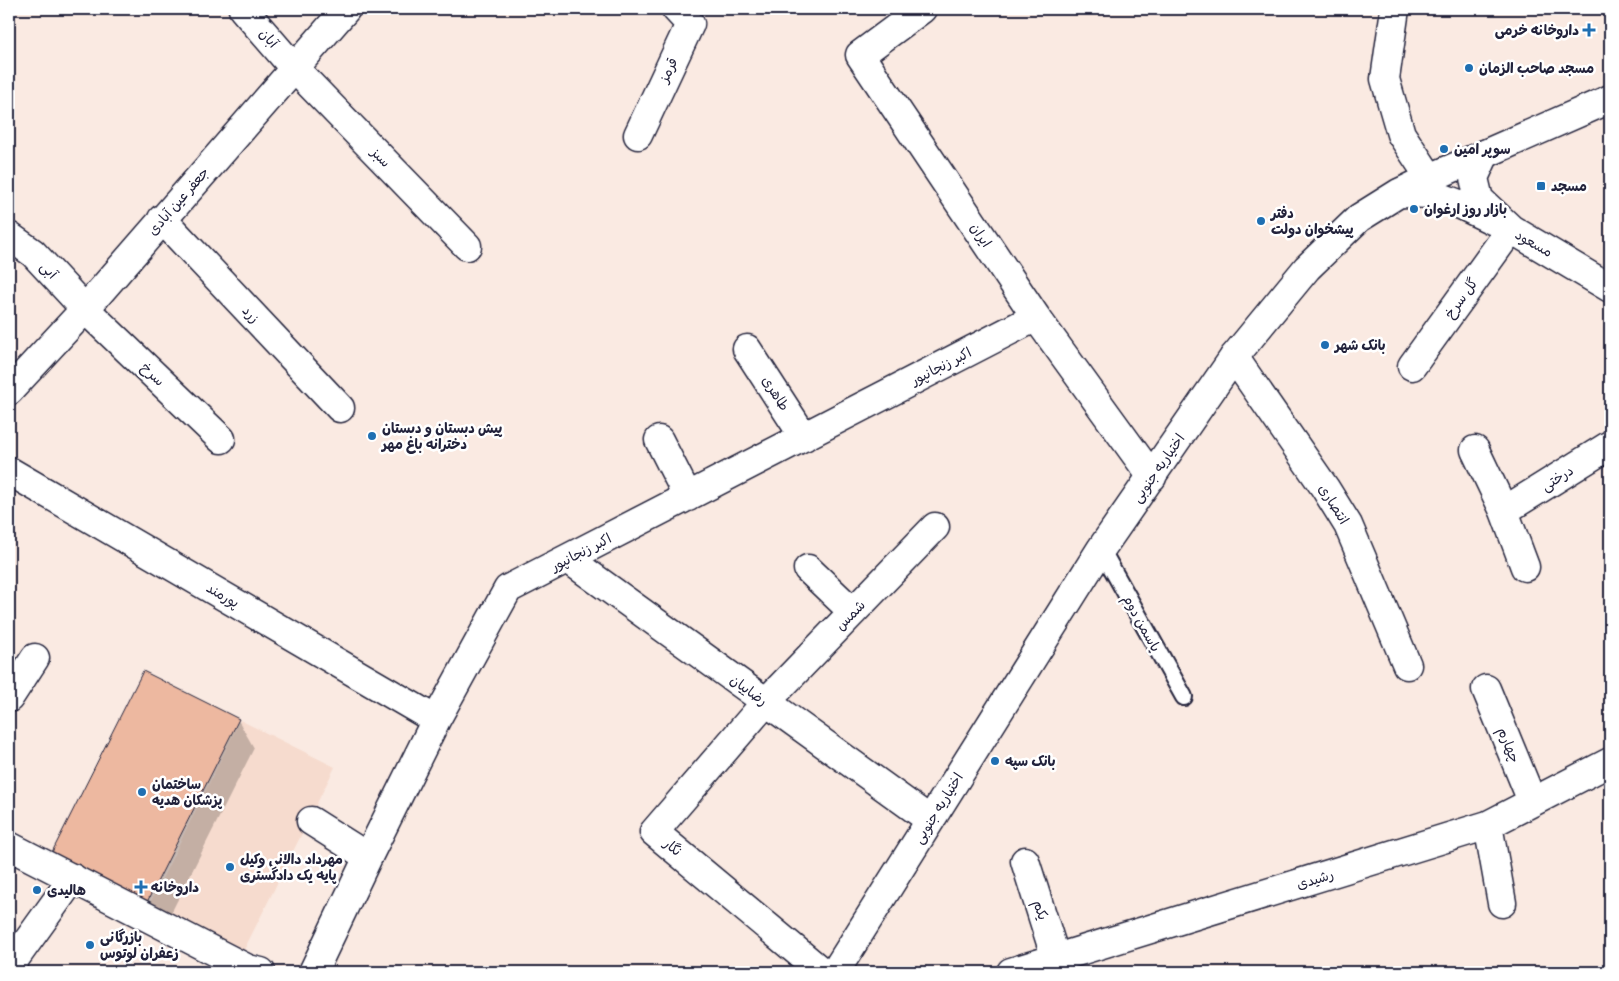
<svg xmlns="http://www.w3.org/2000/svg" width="1619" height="981" font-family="Delius,'Playpen Sans Arabic',sans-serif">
	<rect width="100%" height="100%" fill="#faeae2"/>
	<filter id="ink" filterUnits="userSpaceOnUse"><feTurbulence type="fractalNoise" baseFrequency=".02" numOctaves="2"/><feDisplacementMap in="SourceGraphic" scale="10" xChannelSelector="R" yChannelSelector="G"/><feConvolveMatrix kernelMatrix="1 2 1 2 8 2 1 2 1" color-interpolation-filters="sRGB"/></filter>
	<g filter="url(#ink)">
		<path fill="#f6dbce" d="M240 720 335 767 239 960 145 913Z"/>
		<path fill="#0003" d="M238 720 254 748 158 939 64 891Z"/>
		<path fill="#edb8a0" stroke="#22223b" d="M143 671 239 719 142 912 46 864Z"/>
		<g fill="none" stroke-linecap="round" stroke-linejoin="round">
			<g stroke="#22223b" stroke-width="20">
				<path id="service" d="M1101 549 1184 697"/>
			</g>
			<g stroke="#22223b" stroke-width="31">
				<path id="minor" d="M243 9 294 68 467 246
					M922 9 860 55 1036 317 1152 477
					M1395 9 1385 79 1401 134 1430 178
					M638 135 690 24 676 9
					M1485 154 1474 178 1479 199 1511 229 1610 288
					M1400 193 1432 194 1459 204 1494 221
					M162 219 340 408
					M9 236 33 253 85 309 221 439
					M747 349 804 437
					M1234 357 1325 488 1348 525 1407 665
					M1412 366 1511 229
					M9 391 85 309 346 9
					M659 440 688 497
					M1475 450 1504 511 1525 567
					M9 471 436 720
					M1504 511 1610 445
					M568 559 930 820
					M808 569 853 612
					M1486 689 1532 801
					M9 698 35 658
					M311 821 368 857
					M1488 825 1502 903
					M1025 861 1056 959
					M9 967 73 878
					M313 972 368 857 436 720 508 589 1036 317
					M822 972 654 832 766 702 935 527
					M1011 972 1488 825 1610 762"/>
			</g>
			<g stroke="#22223b" stroke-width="31">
				<path id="secondary" d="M9 846 248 969 261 972
					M835 972 1101 549 1234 357 1307 268 1359 218 1399 193 1430 178 1610 99"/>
			</g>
			<use href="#service" stroke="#fff" stroke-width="16"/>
			<use href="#minor" stroke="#fff" stroke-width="28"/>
			<use href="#secondary" stroke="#fff" stroke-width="28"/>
		</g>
	</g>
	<g fill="#1f6fb2" stroke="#fff" stroke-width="2">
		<path d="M1586.5 22.5h5v5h5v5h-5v5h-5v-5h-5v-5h5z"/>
		<circle cx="1469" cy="68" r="5"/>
		<circle cx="1444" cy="149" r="5"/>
		<rect x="1536" y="181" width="10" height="10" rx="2.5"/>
		<circle cx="1414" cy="209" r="5"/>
		<circle cx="1261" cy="221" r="5"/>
		<circle cx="1325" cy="345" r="5"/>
		<circle cx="372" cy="436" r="5"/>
		<circle cx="995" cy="761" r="5"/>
		<circle cx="142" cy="792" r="5"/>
		<circle cx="230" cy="867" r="5"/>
		<path d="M138.5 879.5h5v5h5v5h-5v5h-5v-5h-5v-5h5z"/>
		<circle cx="37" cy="890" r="5"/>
		<circle cx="90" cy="945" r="5"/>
	</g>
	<g text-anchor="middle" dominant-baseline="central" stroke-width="5" stroke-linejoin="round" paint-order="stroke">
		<g font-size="14" font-weight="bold" fill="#22223b" stroke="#fff" text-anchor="start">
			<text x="1579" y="30" text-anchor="end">داروخانه خرمی</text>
			<text x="1479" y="68">مسجد صاحب الزمان</text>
			<text x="1454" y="149">سوپر امین</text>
			<text x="1551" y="186">مسجد</text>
			<text x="1424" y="209">بازار روز ارغوان</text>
			<text x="1271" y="213">دفتر<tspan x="1271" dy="16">پیشخوان دولت</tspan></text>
			<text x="1335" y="345">بانک شهر</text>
			<text x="382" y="428">پیش دبستان و دبستان<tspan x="382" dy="16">دخترانه باغ مهر</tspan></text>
			<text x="1005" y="761">بانک سپه</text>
			<text x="152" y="784">ساختمان<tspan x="152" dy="16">پزشکان هدیه</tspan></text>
			<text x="240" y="859">مهرداد دالانی وکیل<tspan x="240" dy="16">پایه یک دادگستری</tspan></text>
			<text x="151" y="887">داروخانه</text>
			<text x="47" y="890">هالیدی</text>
			<text x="100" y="937">بازرگانی<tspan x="100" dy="16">زعفران لوتوس</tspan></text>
		</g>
		<g font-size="14" fill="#22223b" stroke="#fff">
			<text transform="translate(269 38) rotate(49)">آبان</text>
			<text transform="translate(668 70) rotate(-65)">قرمز</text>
			<text transform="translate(381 157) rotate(46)">سبز</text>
			<text transform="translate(178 201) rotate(-49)">جعفر عین آبادی</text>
			<text transform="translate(981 235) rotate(56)">ایران</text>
			<text transform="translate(1534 243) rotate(30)">مسعود</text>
			<text transform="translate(49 270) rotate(47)">آبی</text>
			<text transform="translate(1461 298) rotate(-54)">گل سرخ</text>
			<text transform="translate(251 314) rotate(47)">زرد</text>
			<text transform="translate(941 366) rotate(-27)">اکبر زنجانپور</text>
			<text transform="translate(153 374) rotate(44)">سرخ</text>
			<text transform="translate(776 393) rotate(57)">طاهری</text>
			<text transform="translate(1158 468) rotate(-55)">اختیاریه جنوبی</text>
			<text transform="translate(1557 478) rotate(-32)">درختی</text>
			<text transform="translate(1334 504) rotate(58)">انتصاری</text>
			<text transform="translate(581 552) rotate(-27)">اکبر زنجانپور</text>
			<text transform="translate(223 595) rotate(30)">پورمند</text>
			<text transform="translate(850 615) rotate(-46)">شمس</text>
			<text transform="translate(1142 623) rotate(61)">یاسمن دوم</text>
			<text transform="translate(749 690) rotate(36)">رضاییان</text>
			<text transform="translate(1509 745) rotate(68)">چهارم</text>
			<text transform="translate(938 808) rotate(-58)">اختیاریه جنوبی</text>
			<text transform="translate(673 847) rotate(40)">نگار</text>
			<text transform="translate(1315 879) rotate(-17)">رشیدی</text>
			<text transform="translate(1041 910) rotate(73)">یکم</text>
		</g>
	</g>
	<rect width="1619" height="981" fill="none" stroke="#fff" stroke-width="30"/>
	<rect x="15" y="15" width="1589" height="951" fill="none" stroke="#22223b" stroke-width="2" filter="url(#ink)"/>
</svg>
